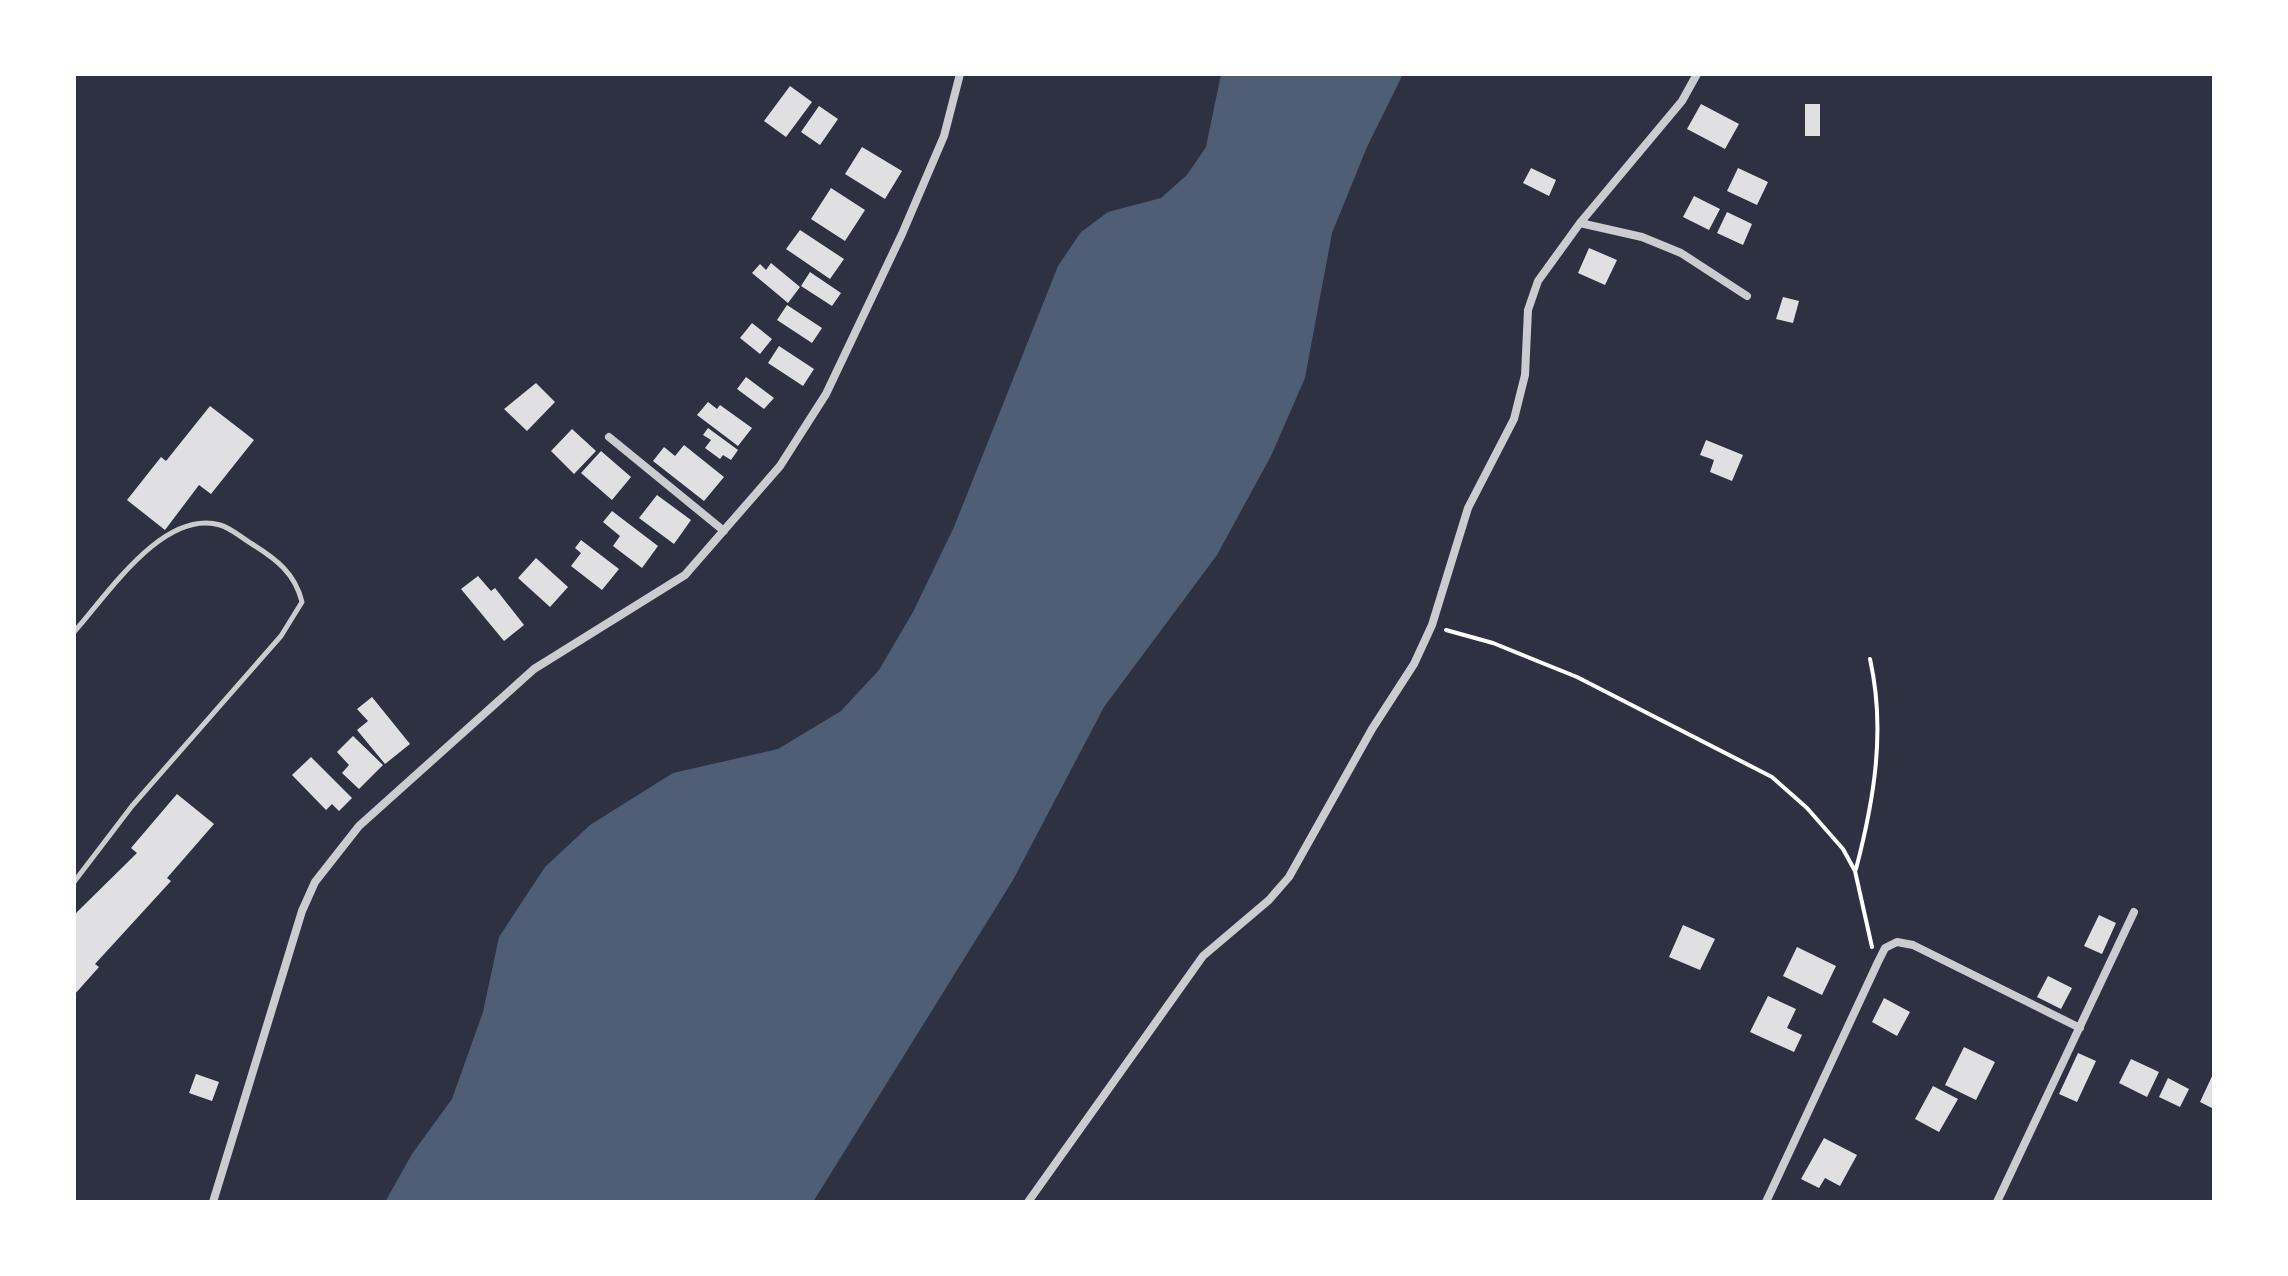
<svg xmlns="http://www.w3.org/2000/svg" width="2288" height="1276" font-family="Overpass,sans-serif">
	<rect width="100%" height="100%" fill="#2d3142"/>
	<path fill="#4f5d75" d="M1221 74H1403L1367 147 1332 233 1305 378 1271 456 1217 555 1104 707 1013 880 813 1202H385L412 1154 452 1099 483 1012 499 937 545 867 590 825 673 773 778 749 841 711 879 670 913 612 954 527 1058 266 1081 232 1108 212 1161 198 1187 175 1206 147Z"/>
	<path fill="#e0e0e3" d="M790 86 812 102 786 137 764 121Z
		M1701 104 1739 124 1725 149 1687 129Z
		M1805 104H1820V136H1805Z
		M819 106 838 119 820 145 801 132Z
		M862 147 902 171 885 199 845 174Z
		M1531 168 1556 180 1549 196 1523 183Z
		M1738 168 1768 182 1757 205 1727 191Z
		M831 188 865 210 845 241 811 219Z
		M1694 196 1720 209 1709 230 1683 217Z
		M1727 212 1752 224 1743 245 1717 233Z
		M800 230 844 259 830 279 786 249Z
		M1589 248 1617 260 1605 285 1578 273Z
		M771 263 800 287 788 303 752 273 760 264 766 270Z
		M810 272 841 293 832 306 801 286Z
		M1783 297 1799 301 1793 323 1776 319Z
		M787 305 822 328 812 343 777 320Z
		M752 323 772 339 760 354 740 338Z
		M779 346 814 369 803 386 768 363Z
		M746 377 774 398 764 409 737 389Z
		M536 383 555 402 527 431 504 409Z
		M708 402 717 409 720 405 752 428 738 446 697 415Z
		M210 406 254 440 211 494 199 485 165 530 127 500 161 457 166 461Z
		M708 428 738 450 731 460 723 455 720 459 705 448 711 440 703 435Z
		M572 429 596 451 574 474 551 451Z
		M1706 440 1743 455 1732 481 1710 472 1714 460 1700 455Z
		M684 445 724 477 704 501 653 461 664 447 675 456Z
		M601 451 631 477 612 500 581 473Z
		M657 495 691 520 674 544 639 518Z
		M612 511 658 546 642 568 613 546 620 536 603 522Z
		M581 540 619 569 602 590 571 566 581 553 575 548Z
		M536 558 568 587 550 607 518 578Z
		M478 576 491 591 495 588 524 625 504 641 461 589Z
		M372 697 410 744 385 764 357 730 368 721 357 709Z
		M353 736 383 765 359 789 342 773 349 765 337 752Z
		M311 757 352 798 339 811 332 804 326 810 292 775Z
		M177 794 214 824 167 878 171 881 95 964 99 967 74 995V915L137 853 131 848Z
		M2099 915 2116 923 2102 954 2084 946Z
		M1683 925 1715 939 1700 970 1669 957Z
		M1797 947 1836 966 1822 995 1783 976Z
		M2048 976 2072 988 2061 1009 2037 997Z
		M1768 996 1796 1009 1787 1028 1802 1035 1794 1052 1750 1032Z
		M1884 998 1910 1012 1897 1036 1872 1022Z
		M1964 1047 1995 1062 1976 1100 1945 1085Z
		M2078 1053 2096 1061 2077 1102 2059 1094Z
		M2131 1059 2159 1072 2147 1097 2119 1083Z
		M2214 1072V1109L2200 1102Z
		M196 1074 219 1082 212 1101 189 1093Z
		M2168 1078 2189 1089 2180 1107 2159 1097Z
		M1933 1086 1958 1099 1939 1132 1915 1119Z
		M1824 1138 1857 1155 1840 1186 1825 1178 1819 1188 1801 1179Z"/>
	<g fill="none" stroke-linecap="round" stroke-linejoin="round">
		<path stroke="#fff" stroke-width="4" d="M1446 630 1493 643 1577 677 1772 777 1807 808 1843 849 1855 871 1872 947
			M1856 869C1874 800 1886 730 1870 659"/>
		<path stroke="#caccd0" stroke-width="5" d="M74 632C108 594 163 509 220 525 231 528 242 538 252 544 276 559 295 573 302 602L281 636 132 806 74 882"/>
		<path stroke="#caccd0" stroke-width="8" d="M1580 223 1642 237 1681 253 1747 296
			M609 437 724 531
			M213 1202 302 911 315 882 359 826 534 669 685 575 780 466 826 394 902 234 944 136 960 74
			M1028 1202 1203 956 1269 900 1289 877 1372 729 1414 664 1432 625 1468 508 1514 419 1525 375 1528 310 1538 281 1580 223 1682 101 1697 74
			M1766 1202 1878 962 1885 948 1897 942 1913 945 2080 1028
			M1997 1202 2134 912"/>
	</g>
	<rect width="2288" height="1276" fill="none" stroke="#ffffff" stroke-width="152"/>
</svg>
